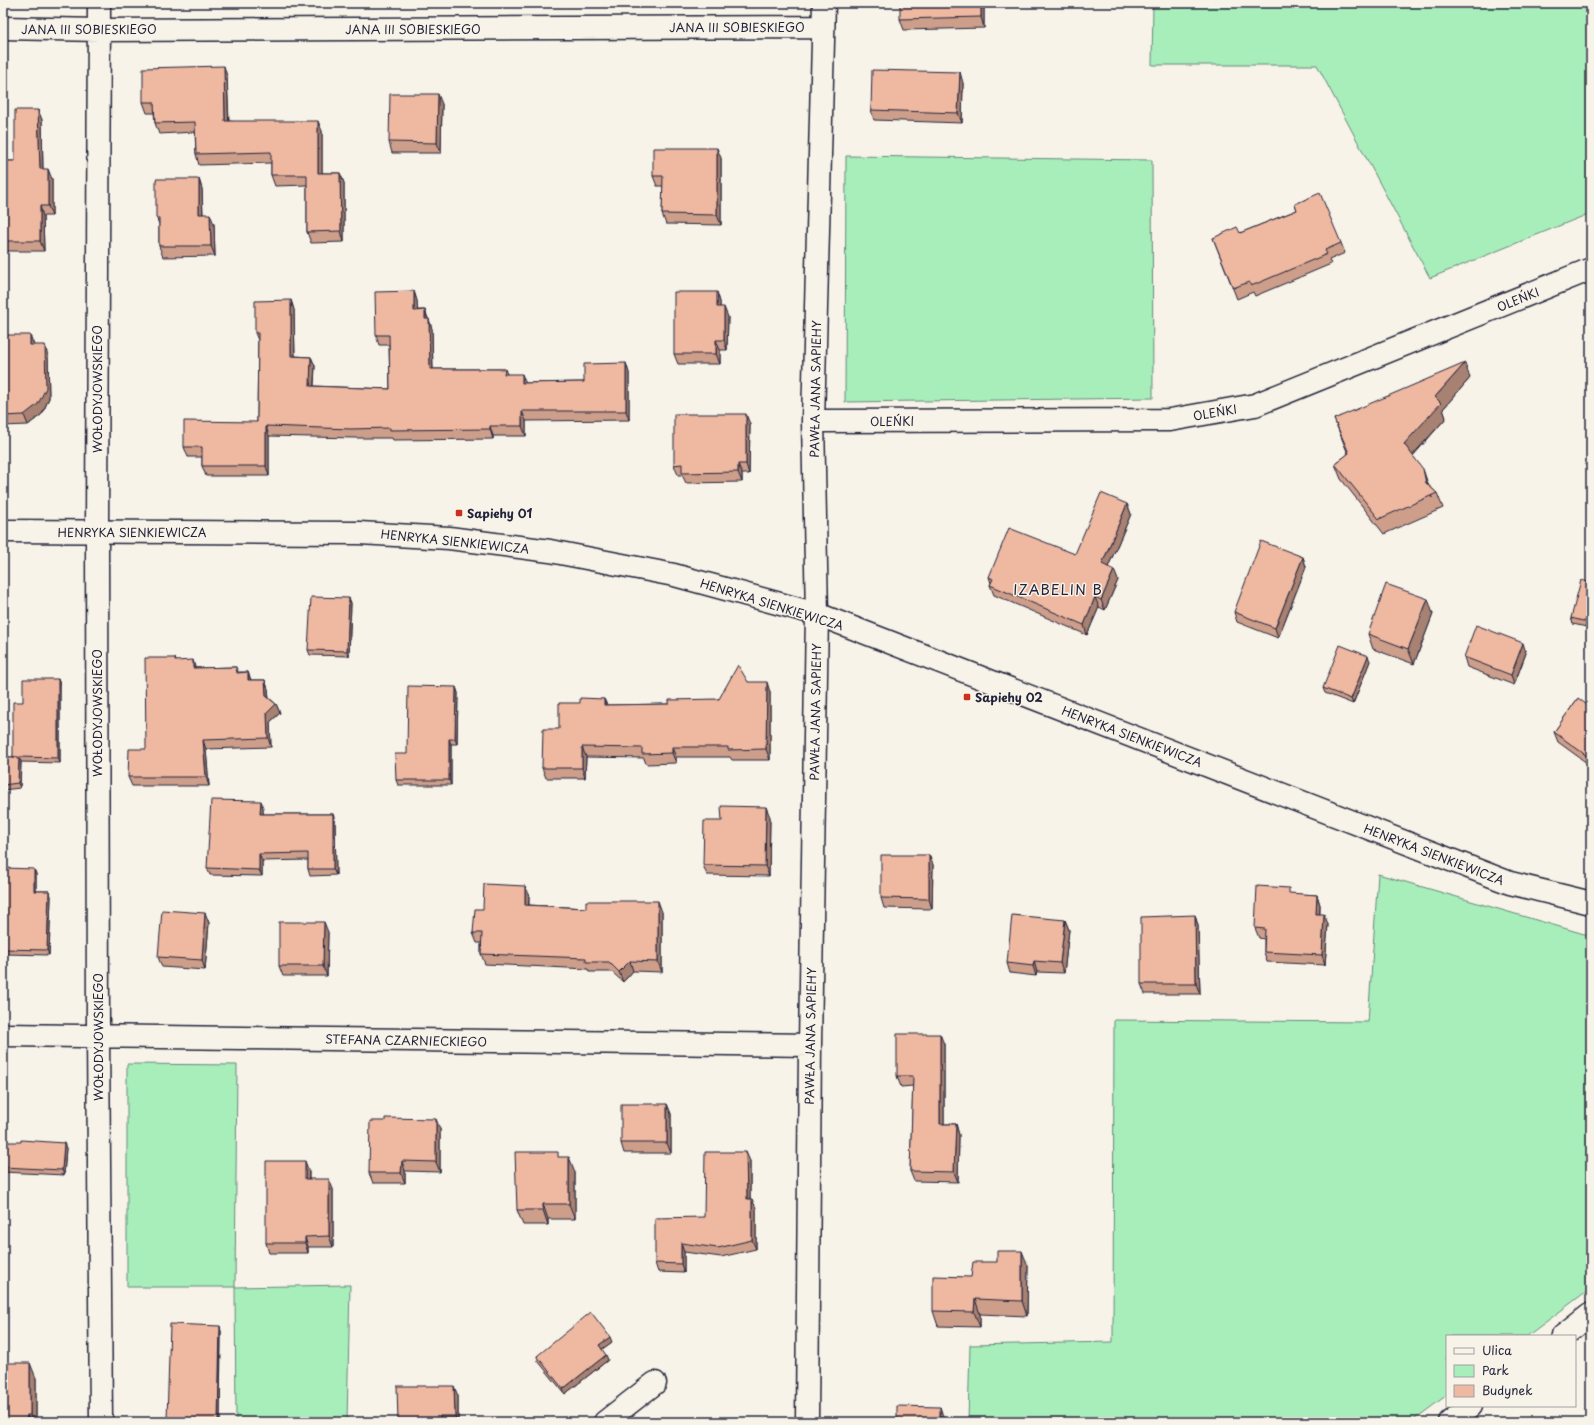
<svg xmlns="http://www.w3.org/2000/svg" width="1594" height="1425" font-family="'Playpen Sans',sans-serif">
	<rect width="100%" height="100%" fill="#f7f3e8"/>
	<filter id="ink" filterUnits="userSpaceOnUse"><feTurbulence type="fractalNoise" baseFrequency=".025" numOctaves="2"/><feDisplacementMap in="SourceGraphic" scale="8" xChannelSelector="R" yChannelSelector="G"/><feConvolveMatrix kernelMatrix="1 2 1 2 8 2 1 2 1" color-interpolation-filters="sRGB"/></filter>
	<g filter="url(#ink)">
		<path fill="#a8eeba" stroke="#65887a" d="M1153 3H1591V213L1430 278 1317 65H1152Z
			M846 156 1152 160 1153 398 845 402Z
			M1378 874 1591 936V1288L1527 1336H1447V1395L1411 1422H968L970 1345 1113 1342 1114 1020 1368 1022Z
			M127 1064 237 1065 235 1287 350 1285 347 1422H236L235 1287H127Z"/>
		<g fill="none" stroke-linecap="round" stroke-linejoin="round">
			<g stroke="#22223b" stroke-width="25">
				<path id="street" d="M99 3 97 532 98 1035 101 1422
					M3 28 99 30 823 27
					M813 421 1170 420 1255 405 1591 269
					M3 1035 810 1045
					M1563 1336 1591 1314
					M605 1422 655 1383
					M807 1422 810 1045 817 614 813 421 824 3
					M1450 1422 1471 1406"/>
			</g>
			<g stroke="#22223b" stroke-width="25">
				<path id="secondary" d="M3 531 359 533 449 538 550 551 674 575 817 614 1510 883 1591 903"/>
			</g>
			<use href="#street" stroke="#f7f3e8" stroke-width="22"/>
			<use href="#secondary" stroke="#f7f3e8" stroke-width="22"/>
		</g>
		<path fill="#cd9e8a" stroke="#22223b" d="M984 3V28L904 30 900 19Z
			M227 76 229 121 322 131V173H340L344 183V242L311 243 307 232V185L275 186 271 175V163L199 165 196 154 195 132 159 134 155 123 154 113H147L143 102Z
			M963 83 962 123 874 120 871 110Z
			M442 104 441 153H392L389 142Z
			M38 110 42 120 43 169 52 179V216H43L44 251H3V161H15Z
			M721 158V225L666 224 662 214 663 186H657L653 176Z
			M199 179 202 189 203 214 214 224 215 256 163 257 159 246V224L156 217Z
			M1295 204 1341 243 1345 253 1329 260 1331 264 1255 296 1253 292 1237 299 1213 238 1240 233 1297 210Z
			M414 291 417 301V310H425L432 329 433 369H505L507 374 525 383 584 382 626 363 629 373V420L526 421V436H493V439L393 440 392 438H355L269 436V476H206L202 466V457H188L184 447 257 422 258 340 255 333 291 300 294 310 295 356 311 357 315 366 314 386 390 389 389 345H379L376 335Z
			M717 292 720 302V307L728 317 727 350H720V364H678L674 354Z
			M3 335 34 345 48 356 49 398 42 414 28 425 3 426Z
			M1470 378 1443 409 1446 418 1413 456 1428 485 1437 493 1443 508 1384 534 1341 479 1335 464 1348 454 1334 419Z
			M750 424 749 474H742V482L686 483 682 475H678L674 465Z
			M1127 504 1131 514 1108 567 1118 580 1105 610 1099 607 1087 635 994 595 990 585 991 583 989 577 1075 554Z
			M1303 557 1306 567 1278 638 1237 622 1234 612Z
			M1591 583V628L1573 624 1571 618Z
			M349 598 351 603 349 656 310 655 308 650Z
			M1433 614 1414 664 1373 649 1368 634Z
			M1526 653 1514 685 1467 667 1464 657Z
			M175 658 176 661 196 668 236 667 238 672H248L251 680H265L268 689 269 698 276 704 280 713 270 722 271 747 206 749 209 786H132L128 777 146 749Z
			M1370 661 1353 704 1325 693 1323 688Z
			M58 679 60 685V763L21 762 20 788 3 790V757H13L23 702Z
			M748 682 770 692V760H732L730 757H676V763L646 764 644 758 586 757 585 778H546L542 768 559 729 580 703 604 699 607 705 669 704 719 699Z
			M456 687 458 693 457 744H451V785H398L396 780 407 754Z
			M1578 698 1591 766 1558 742 1554 732Z
			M261 801 263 808V814H333L335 821 336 875 310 876 308 869V860L262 861V876L210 875 207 868Z
			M770 817 769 876 707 875 703 865 722 821Z
			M929 855 933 865 932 909 884 908 881 898Z
			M34 869 36 874V891H49L51 896 49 955 5 954 3 949Z
			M1291 894 1317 895 1320 905V914L1328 924 1325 965 1267 962 1264 952V939L1259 938 1255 928Z
			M529 896V905L662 912V972L633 971 623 982 612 972H589L588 969 485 964 481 954V943H477L473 933 483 909Z
			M205 913 209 923 205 970 162 967 158 957Z
			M1195 915 1198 926 1200 994H1145L1141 984Z
			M1065 920 1069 930 1064 973 1037 972 1036 976 1010 973 1007 963Z
			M328 932 327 976H283L279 966Z
			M944 1044V1124H956L959 1135 958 1182 914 1181 910 1171 913 1086 901 1087 897 1076Z
			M667 1104 671 1114V1153H624L621 1143Z
			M385 1121 440 1129V1172L405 1171V1183H373L369 1173Z
			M3 1142 66 1148 64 1175 3 1172Z
			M560 1157 575 1172V1219H548V1225H523L517 1210Z
			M750 1161V1199L756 1208V1249L721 1257 684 1252V1273L658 1272 655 1263 704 1217Z
			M309 1172V1179L333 1189V1247H308V1253H269L266 1243Z
			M997 1262 1028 1266 1027 1316 980 1314V1327L938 1326 933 1311 971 1277Z
			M221 1331 220 1422H168L167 1420Z
			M612 1342 602 1349 608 1360 565 1394 538 1361 537 1356Z
			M36 1378V1422H3Z
			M458 1396V1422H398Z"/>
		<path fill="#a78171" stroke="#22223b" d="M981 3H984V28L981 17Z
			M224 66 227 76 229 131 225 121Z
			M960 72 963 83 962 123 958 113Z
			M438 94 442 104 441 153 437 143Z
			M38 110 42 120 43 179 40 169Z
			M318 121 322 131V183L318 173Z
			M717 148 721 158V225L717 215Z
			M48 169 52 179V216L48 206Z
			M340 173 344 183V242L341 231Z
			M199 179 202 189 203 224 199 214Z
			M40 206 43 216 44 251 40 241Z
			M210 214 214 224 215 256 211 246Z
			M414 291 417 301 418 320 414 311Z
			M717 292 720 302V317L717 307Z
			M291 300 294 310 295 366 291 356Z
			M724 307 728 317 727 350 724 340Z
			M425 310 428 320 425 319Z
			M429 319 432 329 433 379 430 369Z
			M30 335 34 345V355L30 345Z
			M716 340 720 350V364L716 354Z
			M45 345 48 356 49 398 42 414 28 425 24 415Z
			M311 357 315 366 313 395 310 386Z
			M626 363 629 373V420L626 411Z
			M1465 363 1470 378 1443 409 1446 418 1409 459 1404 444 1435 397Z
			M522 374 526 384 522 383Z
			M522 411 526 421V436L522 426Z
			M746 414 750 424 749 474 746 464Z
			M266 426 269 436V476L266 466Z
			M490 426 493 436V439L490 429Z
			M738 464 742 474V482L738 472Z
			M1423 469 1428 484 1432 498 1426 483Z
			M1127 504 1131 514 1105 574 1102 564Z
			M1303 557 1306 567 1278 638 1275 628Z
			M1114 570 1118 580 1105 610 1101 600Z
			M1095 597 1099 607 1087 635 1084 625Z
			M349 598 351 603 349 656 347 651Z
			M1428 599 1433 614 1414 664 1408 649Z
			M1523 643 1526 653 1514 685 1511 675Z
			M1368 656 1370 661 1353 704 1351 699Z
			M193 660 196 670 193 668Z
			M248 672 251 681 248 680Z
			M58 679 60 685V763L58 758Z
			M265 680 268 689 269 705 266 696Z
			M767 682 770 692V760L766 749Z
			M456 687 458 693 457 744 455 739Z
			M604 699 608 709 604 705Z
			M276 704 280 713 270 722 271 747 268 738 267 713Z
			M449 739 451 744V785L449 780Z
			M203 740 206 749 209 786 206 777Z
			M582 747 586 757 585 778 582 768Z
			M672 747 676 757V763L672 753Z
			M1591 751V766L1587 756Z
			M19 757 21 762 20 788 18 783Z
			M261 801 263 808V821L260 814Z
			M766 807 770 817 769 876 765 866Z
			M333 814 335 821 336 875 333 869Z
			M259 854 262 861V876L259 870Z
			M929 855 933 865 932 909 929 899Z
			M34 869 36 874V896L34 891Z
			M525 886 529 896 528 915 525 905Z
			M49 891 51 896 49 955 47 950Z
			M1317 895 1320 905 1319 924 1316 914Z
			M658 901 662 912V972L658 962Z
			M205 913 209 923 205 970 202 960Z
			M1324 914 1328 924 1325 965 1322 955Z
			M1195 915 1198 926 1200 994 1196 984Z
			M1065 920 1069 930 1064 973 1060 963Z
			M324 922 328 932 327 976 323 966Z
			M630 961 633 971 623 982 619 972Z
			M1034 961 1037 972 1036 976 1033 966Z
			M940 1034 944 1044V1134L940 1124Z
			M667 1104 671 1114V1153L667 1143Z
			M436 1119 440 1129V1172L436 1162Z
			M956 1124 959 1135 958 1182 954 1172Z
			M64 1143 66 1148 64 1175 62 1170Z
			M746 1152 750 1161V1208L747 1199Z
			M569 1157 575 1172V1219L569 1204Z
			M305 1161 309 1172 308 1190 305 1179Z
			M402 1161 405 1171V1183L401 1173Z
			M329 1179 333 1189V1247L329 1236Z
			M752 1199 756 1208V1249L752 1240Z
			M543 1204 548 1219V1225L543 1210Z
			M305 1237 308 1247V1253L305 1243Z
			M681 1243 684 1252V1273L681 1264Z
			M1022 1251 1028 1266 1027 1316 1022 1301Z
			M975 1299 980 1314V1327L974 1312Z
			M220 1326 221 1331 220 1422H218Z
			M610 1337 612 1342 601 1350 599 1345Z
			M606 1355 608 1360 565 1394 563 1389Z
			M30 1363 36 1378V1422H33L30 1415Z
			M454 1386 458 1396V1422H457L455 1416Z
			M940 1407 945 1422H940Z
			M27 1415 29 1422H26Z"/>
		<path fill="#eeb8a1" stroke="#22223b" d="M900 3H981V17L900 19Z
			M224 66 225 121H318V173H340L341 231 307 232V175H271V152L196 154 195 122 155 123 154 102H143V68Z
			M872 70 960 72 958 113 871 110Z
			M390 94H438L437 143 389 142Z
			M15 110H38L40 169H48V206H40V241H3V161H15Z
			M653 148H717V215L662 214 663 176H653Z
			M156 179H199V214H210L211 246H159V218L156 217Z
			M1320 193 1341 243 1325 250 1327 254 1251 286 1249 282 1233 288 1213 238 1237 227 1240 233 1297 210 1295 204Z
			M414 291V311L425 310V319H429L430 369H505L504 374H522V383L584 382V364L626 363V411H522V426H490V429L390 430V428L351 429 266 426V466H202V447H184V421L257 422 258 333H255V301L291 300V356L311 357 310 386 390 389 389 335H376L375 292Z
			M674 292H717V307H724V340H716V354H674Z
			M3 335H30V345H45L46 388 38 404 24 415 3 416Z
			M1465 363 1435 397 1441 403 1404 444 1423 469 1426 483 1437 493 1379 519 1335 464 1349 453 1334 419Z
			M674 414H746V464H738V472L682 473V464L674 465Z
			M1101 493 1127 504 1102 564 1114 570 1101 600 1095 597 1084 625 990 585 993 579 989 577 1009 528 1075 554Z
			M1261 541 1303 557 1275 628 1234 612Z
			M1581 580 1591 583V623L1571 618Z
			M1386 584 1428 599 1408 649 1368 634Z
			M311 597 349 598 347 651 308 650Z
			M1476 625 1523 643 1511 675 1464 657Z
			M1340 645 1368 656 1351 699 1323 688Z
			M145 658H175V661L193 660V668L236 667 237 673 248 672V680H265L266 696 276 704 267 713 268 738 203 740 206 777H128L129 749H146Z
			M738 665 748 682H767L766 749 728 750V747H672V753L642 754V748L582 747V768H542L543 729H559V703H580V698L604 699V705L669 704V700L719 699Z
			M23 679H58V758L19 757 18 783 3 785V757H18H13V702H23Z
			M408 686 456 687 455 739H449V780H396L395 754H407Z
			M1578 698 1591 708V751L1587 756 1554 732Z
			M211 800 261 801 260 814H333V869H308V853L259 854V870L207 868Z
			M721 806 766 807 765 866 703 865 704 821H722Z
			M881 855H929V899L881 898Z
			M5 868 34 869V891H49L47 950 3 949Z
			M484 884 525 886V905L586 908V901H658V962L630 961 619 972 609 962H586V958L481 954 482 933H473L475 909H483Z
			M1257 886 1289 888V893L1317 895 1316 914H1324L1322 955 1264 952 1265 929 1255 928Z
			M162 910 205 913 202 960 158 957Z
			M1012 915 1065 920 1060 963 1034 961 1033 966 1007 963Z
			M1195 915 1196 984H1141V917Z
			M279 922H324L323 966H279Z
			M897 1034H940V1124H956L954 1172 910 1171 913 1076H897Z
			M621 1104H667V1143H621Z
			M385 1118 436 1119V1162L402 1161 401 1173H369L370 1121H385Z
			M21 1140 64 1143 62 1170 3 1167V1142H21Z
			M515 1152H558V1157H569V1204H543V1210H517Z
			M705 1152H746L747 1199H752V1240L718 1248 681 1243V1264L655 1263V1218L704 1217Z
			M266 1161H305V1179H329V1236L305 1237V1243H266Z
			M997 1251H1022V1301L975 1299 974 1312 933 1311V1276L971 1277 973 1262H997Z
			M591 1312 610 1337 599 1345 606 1355 563 1389 537 1356Z
			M170 1324 220 1326 218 1422 167 1420Z
			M3 1363H30V1415H27L26 1422H3Z
			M397 1386H454L455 1416H440L441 1422H398Z
			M897 1406 940 1407V1422H897Z"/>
	</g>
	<g fill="#c8321e" stroke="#f7f3e8" stroke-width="1.5">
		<rect x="455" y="509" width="8" height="8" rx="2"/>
		<rect x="963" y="693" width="8" height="8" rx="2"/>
	</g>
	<g text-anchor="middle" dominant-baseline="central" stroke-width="3" stroke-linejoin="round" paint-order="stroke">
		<g font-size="12" fill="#22223b" stroke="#f7f3e8">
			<text x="737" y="27">JANA III SOBIESKIEGO</text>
			<text x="89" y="29">JANA III SOBIESKIEGO</text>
			<text x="413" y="29">JANA III SOBIESKIEGO</text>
			<text transform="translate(1518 299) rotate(-22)">OLEŃKI</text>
			<text transform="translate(97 389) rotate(-90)">WOŁODYJOWSKIEGO</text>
			<text transform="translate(815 389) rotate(-89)">PAWŁA JANA SAPIEHY</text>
			<text transform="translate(1215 412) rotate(-10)">OLEŃKI</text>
			<text x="892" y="421">OLEŃKI</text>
			<text x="132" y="532">HENRYKA SIENKIEWICZA</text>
			<text transform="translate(455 541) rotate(6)">HENRYKA SIENKIEWICZA</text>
			<text transform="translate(772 604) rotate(17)">HENRYKA SIENKIEWICZA</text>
			<text transform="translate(815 712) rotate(-89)">PAWŁA JANA SAPIEHY</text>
			<text transform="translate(97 713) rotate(-90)">WOŁODYJOWSKIEGO</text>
			<text transform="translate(1132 736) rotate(21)">HENRYKA SIENKIEWICZA</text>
			<text transform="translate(1434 854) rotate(21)">HENRYKA SIENKIEWICZA</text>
			<text transform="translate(810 1036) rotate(-89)">PAWŁA JANA SAPIEHY</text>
			<text transform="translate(98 1037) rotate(-90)">WOŁODYJOWSKIEGO</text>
			<text transform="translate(406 1040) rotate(1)">STEFANA CZARNIECKIEGO</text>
		</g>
		<g font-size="12" font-weight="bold" fill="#22223b" stroke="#f7f3e8" text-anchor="start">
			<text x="467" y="513">Sapiehy 01</text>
			<text x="975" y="697">Sapiehy 02</text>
		</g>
		<g font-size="14" letter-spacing="1" fill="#22223b" stroke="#f7f3e8">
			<text x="1058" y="589">IZABELIN B</text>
		</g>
	</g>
	<rect width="1594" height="1425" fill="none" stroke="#f7f3e8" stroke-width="16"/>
	<rect x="8" y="8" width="1578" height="1409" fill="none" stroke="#22223b" stroke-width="1.5" filter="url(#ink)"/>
	<rect x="1446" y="1335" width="130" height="72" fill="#f7f3e8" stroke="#a29fa3"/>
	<rect x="1454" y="1348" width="20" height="6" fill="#f7f3e8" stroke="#a29fa3"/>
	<text x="1482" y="1355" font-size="12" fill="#22223b">Ulica</text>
	<rect x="1454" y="1365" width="20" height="12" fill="#a8eeba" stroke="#a29fa3"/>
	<text x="1482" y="1375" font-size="12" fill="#22223b">Park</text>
	<rect x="1454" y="1385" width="20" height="12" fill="#eeb8a1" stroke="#a29fa3"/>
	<text x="1482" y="1395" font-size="12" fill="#22223b">Budynek</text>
</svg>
